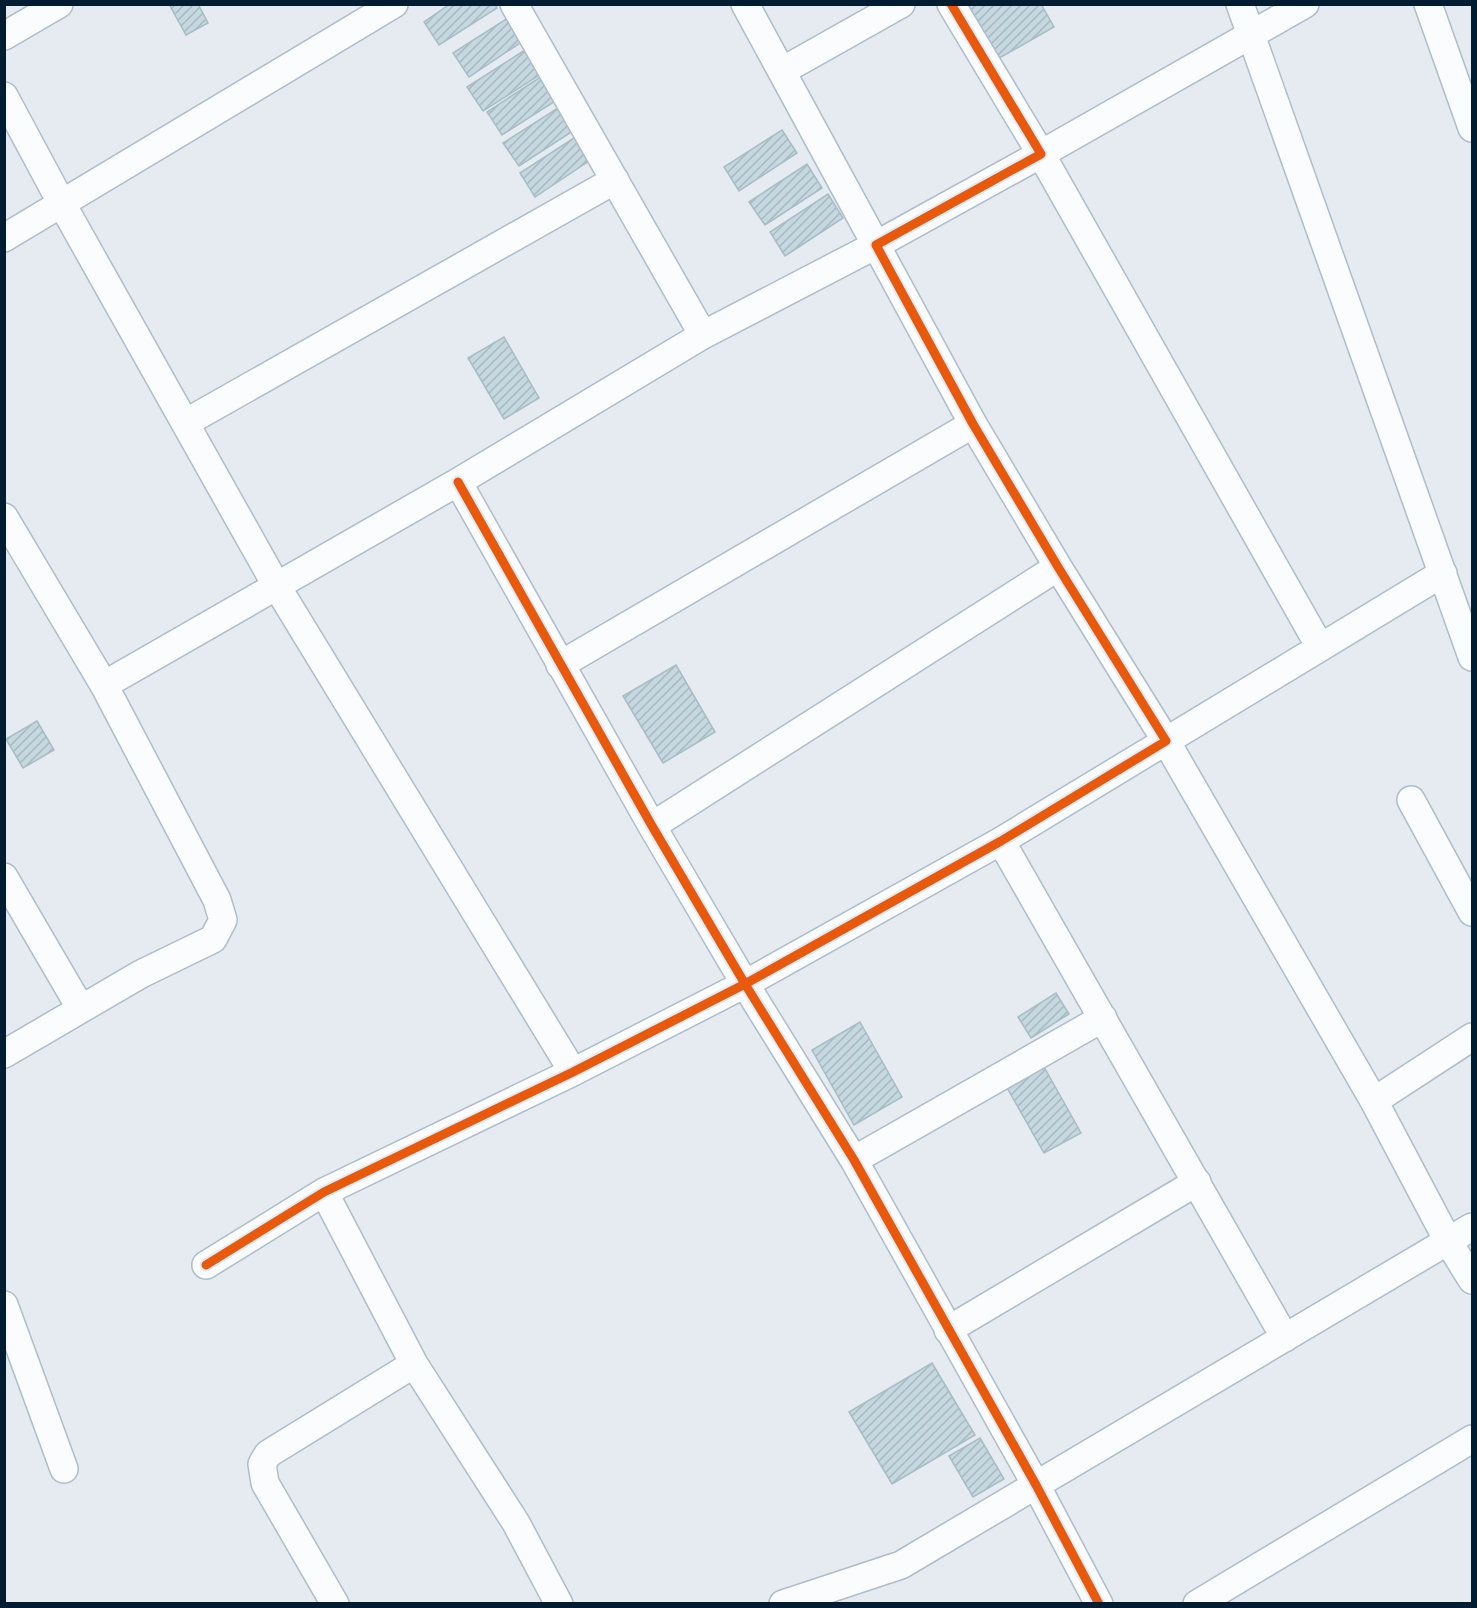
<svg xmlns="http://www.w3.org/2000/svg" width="1477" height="1608" font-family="Cabin,sans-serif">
	<defs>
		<pattern id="building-hatch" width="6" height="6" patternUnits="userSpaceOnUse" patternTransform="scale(1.5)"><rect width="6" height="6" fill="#c5d7df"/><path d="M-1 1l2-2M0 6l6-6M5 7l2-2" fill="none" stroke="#a7b8c0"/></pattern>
	</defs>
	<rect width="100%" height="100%" fill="#e5ebf1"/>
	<path fill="url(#building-hatch)" stroke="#a6bdc6" stroke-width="1.5" d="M173 4H198L208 23 186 35 170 6Z
		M450 4H495L497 8 439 45 424 22Z
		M963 4H1041L1054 27 994 61Z
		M511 16 526 39 469 77 453 53Z
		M525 50 541 74 483 111 467 87Z
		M545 74 560 98 502 135 487 112Z
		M561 106 576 129 519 166 503 143Z
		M782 130 797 153 739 191 724 167Z
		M577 136 592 159 535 197 520 173Z
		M807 164 822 188 765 225 749 202Z
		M828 194 843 218 785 256 770 232Z
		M504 337 539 398 504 419 468 358Z
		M676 665 715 732 663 763 623 696Z
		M37 721 54 750 23 768 6 739Z
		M1056 993 1069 1014 1031 1038 1018 1017Z
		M860 1022 902 1097 854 1125 812 1050Z
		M1043 1065 1081 1133 1044 1153 1006 1086Z
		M932 1363 975 1435 892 1484 849 1412Z
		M980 1438 1004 1479 973 1497 949 1456Z"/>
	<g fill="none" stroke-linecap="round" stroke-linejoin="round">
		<g stroke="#adbdca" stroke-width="30">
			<path id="minor" d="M514 4 703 335
				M1240 4 1472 657
				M1305 4 1041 154 1320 647
				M1428 4 1472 128
				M4 36 59 4
				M782 71 901 4
				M4 96 62 204 276 585 573 1072
				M4 238 394 4
				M185 423 615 180
				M458 482 652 826 745 984 854 1160 1036 1485 1099 1604
				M4 517 104 685 217 900 223 920 213 939 141 974 4 1054
				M560 665 973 424
				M104 685 458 482 703 335 876 245 745 4
				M1411 800 1472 912
				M652 826 1058 567
				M1001 841 1285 1338
				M4 877 81 1009
				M1472 1037 1374 1101 1448 1241 1472 1227
				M1374 1101 1166 741 1443 573
				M854 1160 1103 1018
				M324 1192 414 1364 516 1523 559 1604
				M206 1265 324 1192 573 1072 745 984 1001 841 1166 741 1058 567 973 424 876 245 1041 154 951 4
				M4 1305 64 1469
				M948 1330 1197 1182
				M335 1604 265 1483 262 1464 268 1454 414 1364
				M783 1604 901 1565 1448 1241 1472 1280
				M1197 1604 1472 1439"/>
		</g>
		<use href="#minor" stroke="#fbfcfd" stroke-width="27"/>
		<g stroke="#dfecf7" stroke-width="13">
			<path id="cycleway" d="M458 482 652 826 745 984 854 1160 1036 1485 1099 1604
				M206 1265 324 1192 573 1072 745 984 1001 841 1166 741 1058 567 973 424 876 245 1041 154 951 4"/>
		</g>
		<use href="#cycleway" stroke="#e8590c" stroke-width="9"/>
	</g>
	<rect width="1477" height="1608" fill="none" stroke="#001c31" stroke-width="12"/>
</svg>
